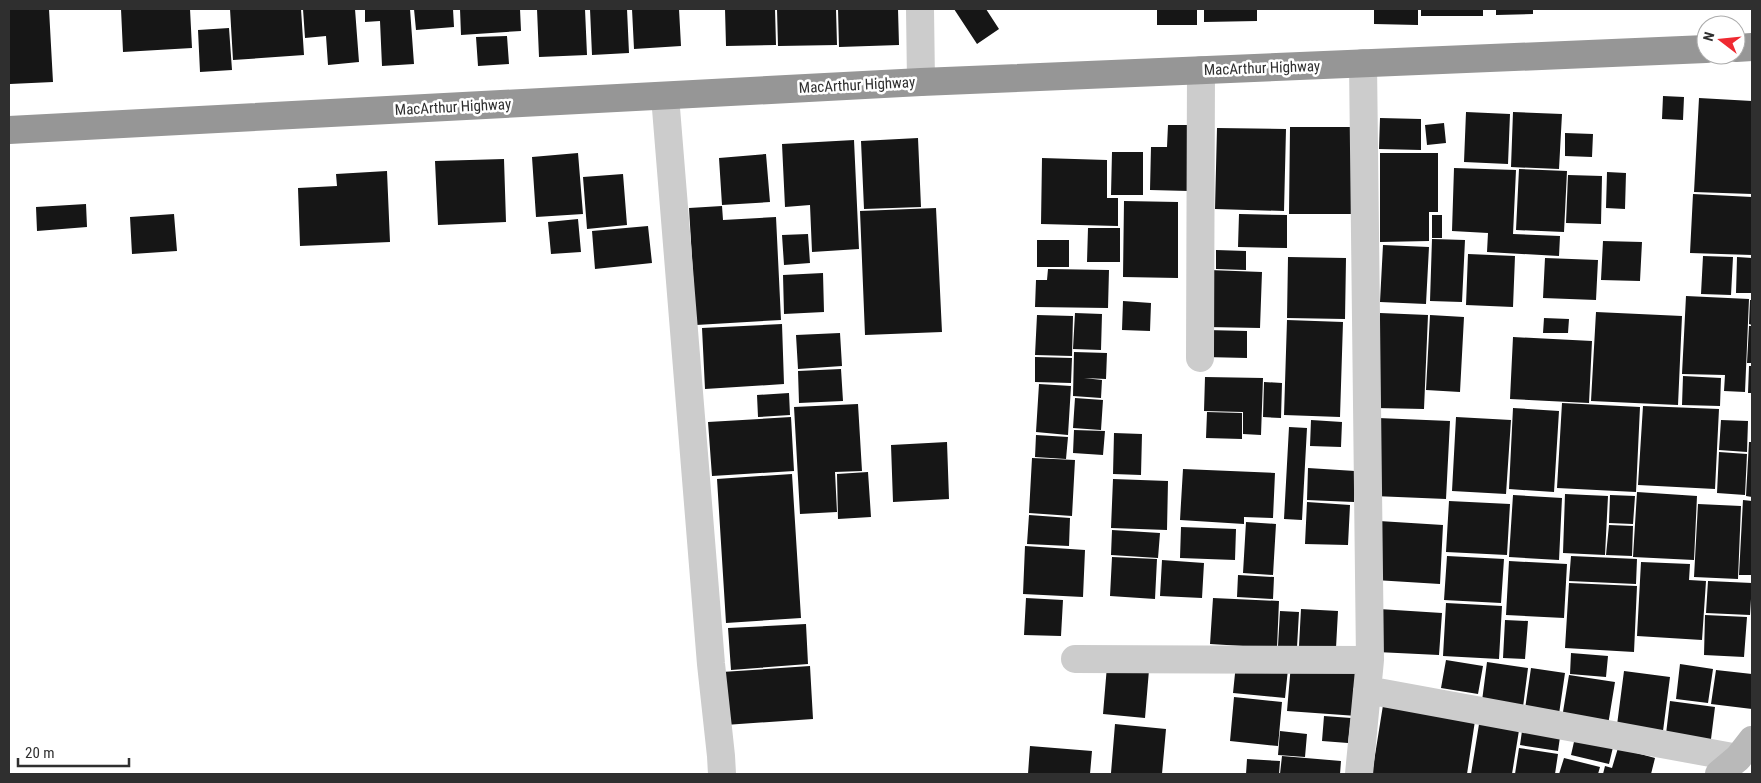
<svg xmlns="http://www.w3.org/2000/svg" width="1761" height="783" font-family="'Roboto Condensed',sans-serif">
	<rect width="100%" height="100%" fill="#fff"/>
	<path fill="#161616" d="M9 9H49L53 82 10 84Z
		M121 9H190L192 48 123 52Z
		M230 9H301L304 55 233 60Z
		M303 9H355L359 62 328 65 326 36 305 38Z
		M365 9H410L414 64 382 66 380 21 365 22Z
		M414 9H453L454 27 416 30Z
		M460 9H520L521 31 461 35Z
		M537 9H585L587 55 539 57Z
		M590 9H627L629 53 592 55Z
		M632 9H679L681 46 634 49Z
		M725 9H775L776 45 726 46Z
		M777 9H836L837 45 778 46Z
		M838 9H898L899 45 839 47Z
		M954 9H986L999 29 977 44Z
		M1157 9H1197V25H1157Z
		M1204 9H1257V21L1204 22Z
		M1374 9H1418V25L1374 24Z
		M1421 9H1483V16H1421Z
		M1496 9H1533V14L1496 15Z
		M229 28 232 70 200 72 198 30Z
		M507 36 509 64 478 66 476 37Z
		M1663 96 1684 97 1683 120 1662 119Z
		M1699 98 1752 101V194L1694 192Z
		M1466 112 1510 114 1508 164 1464 162Z
		M1513 112 1562 114 1559 169 1511 167Z
		M1380 118 1421 119V150L1379 149Z
		M1444 123 1446 143 1427 145 1425 125Z
		M1168 125H1190L1189 191 1150 190 1151 147H1167Z
		M1290 127H1362L1361 214H1289Z
		M1217 128 1286 129 1284 211 1215 209Z
		M1565 133 1593 134 1592 157 1565 156Z
		M918 138 921 207 864 209 861 141Z
		M854 140 859 249 812 252 810 205 785 207 782 144Z
		M1112 152H1143V195H1111Z
		M578 153 583 214 536 217 532 157Z
		M1380 153H1438V212H1429V241L1380 242Z
		M766 154 770 202 722 205 719 158Z
		M1042 158 1107 160V198H1118V226L1041 224Z
		M504 159 506 222 438 225 435 161Z
		M1454 168 1516 170 1513 234 1560 236 1559 256 1487 252 1488 233 1452 231Z
		M1519 169 1567 171 1564 232 1516 230Z
		M387 171 390 242 300 246 298 188 337 186 336 174Z
		M1607 172 1626 173 1625 209 1606 208Z
		M623 174 627 225 587 229 583 177Z
		M1568 175 1602 176 1601 224 1566 223Z
		M1693 194 1752 197V255L1690 253Z
		M1124 201 1178 202V278L1123 277Z
		M86 204 87 227 37 231 36 207Z
		M722 206 723 220 776 217 781 320 696 325 689 208Z
		M936 208 942 332 865 335 860 211Z
		M174 214 177 251 132 254 130 217Z
		M1239 214 1287 215V248L1238 247Z
		M1432 215H1442V238H1432Z
		M578 219 581 252 551 254 548 222Z
		M648 226 652 263 595 269 592 231Z
		M1088 228H1120V262H1087Z
		M808 234 810 263 784 265 782 235Z
		M1432 239 1465 240 1462 302 1430 301Z
		M1037 240H1069V267H1037Z
		M1603 241 1642 242 1640 281 1601 280Z
		M1383 245 1429 247 1426 304 1380 302Z
		M1216 250 1246 251V270L1216 269Z
		M1468 254 1515 256 1513 307 1466 305Z
		M1703 256 1733 257 1731 295 1701 294Z
		M1288 257 1346 258 1345 319 1287 318Z
		M1737 257 1752 258V293H1736Z
		M1545 258 1598 260 1596 300 1543 298Z
		M1048 269 1109 270 1108 308 1035 307 1036 280H1047Z
		M1209 270 1262 272 1260 328 1207 327Z
		M823 273 824 312 784 314 783 275Z
		M1686 296 1749 299 1745 392 1724 391 1725 375 1682 374Z
		M1750 300H1752V325L1749 324Z
		M1123 301 1151 303 1150 331 1122 330Z
		M1596 312 1682 316 1678 405 1591 401Z
		M1075 313 1102 314 1101 350 1073 349Z
		M1380 313 1428 315 1424 409 1376 408Z
		M1037 315 1073 316 1072 356 1035 355Z
		M1430 315 1464 317 1460 392 1426 390Z
		M1544 318 1569 319 1568 333H1543Z
		M1287 320 1343 322 1340 417 1284 415Z
		M782 324 784 384 705 389 702 328Z
		M1749 326H1752V363H1747Z
		M1206 330 1247 331V358L1205 357Z
		M840 333 842 366 798 369 796 335Z
		M1513 337 1592 341 1589 403 1510 399Z
		M1074 352 1107 353 1106 379 1084 378 1102 380 1101 398 1073 396Z
		M1035 357 1072 358 1071 383 1035 382Z
		M1749 366H1752V393H1748Z
		M841 369 843 401 799 403 798 371Z
		M1683 376 1721 378 1720 406 1682 405Z
		M1205 377 1263 378 1261 435 1243 434V412L1204 411Z
		M1264 382 1282 383 1281 418 1263 417Z
		M1039 384 1071 386 1068 435 1036 432Z
		M789 393 790 415 758 417 757 395Z
		M1075 398 1103 400 1101 430 1073 428Z
		M1562 403 1640 407 1636 492 1557 488Z
		M858 404 862 471 835 472 837 512 800 514 794 407Z
		M1643 406 1719 409 1715 489 1638 485Z
		M1513 408 1559 411 1554 492 1509 489Z
		M1207 412 1242 413V439L1206 438Z
		M791 417 794 471 712 476 708 422Z
		M1456 417 1511 420 1506 494 1452 491Z
		M1378 418 1450 421 1446 499 1374 496Z
		M1311 420 1342 422 1341 447 1310 446Z
		M1721 420 1748 421 1747 452 1719 450Z
		M1289 427 1307 428 1302 520 1284 519Z
		M1074 430 1105 431 1103 455 1073 453Z
		M1114 433 1142 434 1141 475 1113 474Z
		M1036 435 1068 437 1066 459 1035 457Z
		M947 442 949 499 893 502 891 445Z
		M1749 442H1752V497L1746 496Z
		M1719 452 1747 454 1745 495 1717 493Z
		M1032 458 1075 460 1072 516 1029 513Z
		M1308 468 1355 471 1354 502 1307 500Z
		M1183 469 1275 473 1273 518 1244 517V524L1180 520Z
		M868 472 871 517 838 519 837 474Z
		M792 474 801 618 726 623 717 479Z
		M1113 479 1168 481 1167 530 1111 528Z
		M1637 492 1697 496 1694 560 1633 557Z
		M1565 494 1608 496 1605 555 1563 553Z
		M1513 495 1562 498 1559 560 1509 557Z
		M1610 495 1635 496 1633 524 1609 523Z
		M1743 500 1752 501V575H1739Z
		M1449 501 1510 504 1507 555 1446 552Z
		M1307 502 1350 505 1348 545 1305 544Z
		M1698 504 1741 506 1738 579 1694 577Z
		M1029 515 1070 518 1069 546 1027 544Z
		M1379 521 1443 525 1440 584 1375 580Z
		M1246 522 1276 524 1273 575 1243 573Z
		M1609 525 1633 526 1632 556 1606 555Z
		M1181 527 1236 529 1235 560 1180 558Z
		M1112 530 1160 533 1158 558 1111 555Z
		M1025 546 1085 550 1083 597 1023 594Z
		M1447 556 1504 559 1501 603 1444 600Z
		M1571 556 1637 559 1636 584 1569 581Z
		M1112 557 1157 559 1155 599 1110 596Z
		M1162 560 1204 563 1202 598 1160 596Z
		M1509 561 1567 564 1564 618 1506 615Z
		M1641 562 1690 564 1689 580 1706 581 1702 640 1637 636Z
		M1238 575 1274 577 1273 599 1237 597Z
		M1708 581 1752 583 1750 615 1706 613Z
		M1569 583 1637 586 1634 652 1565 648Z
		M1026 598 1063 600 1061 636 1024 635Z
		M1213 598 1279 601 1277 648 1210 644Z
		M1446 603 1502 606 1499 659 1443 656Z
		M1301 609 1338 611 1336 648 1299 646Z
		M1379 609 1442 613 1439 655 1377 652Z
		M1280 611 1299 612 1297 647 1278 646Z
		M1705 615 1747 617 1744 657 1704 655Z
		M1505 620 1528 621 1525 659 1503 658Z
		M806 624 808 664 731 670 728 628Z
		M1571 653 1608 656 1606 677 1570 674Z
		M1446 660 1483 666 1478 694 1441 688Z
		M1487 662 1528 668 1523 707 1482 701Z
		M1236 664 1288 669 1285 698 1233 693Z
		M1291 664 1361 670 1357 716 1287 711Z
		M1680 664 1713 669 1708 703 1676 699Z
		M810 666 813 719 725 725 722 672Z
		M1107 666 1149 670 1145 718 1103 714Z
		M1531 668 1565 673 1559 714 1525 709Z
		M1716 670 1752 674V709L1711 704Z
		M1624 671 1670 677 1663 731 1617 725Z
		M1569 675 1615 682 1608 725 1562 718Z
		M1234 697 1282 702 1278 746 1230 741Z
		M1384 699 1476 714 1467 774H1372Z
		M1670 701 1715 707 1710 747 1665 742Z
		M1324 716 1351 718 1348 743 1322 741Z
		M1480 718 1520 724 1512 774H1471Z
		M1115 724 1166 729 1162 774 1111 773Z
		M1523 724 1561 730 1558 751 1520 745Z
		M1280 731 1307 734 1305 757 1278 755Z
		M1576 733 1614 743 1609 764 1571 755Z
		M1030 746 1092 751 1090 774H1028Z
		M1519 748 1558 754 1555 774H1515Z
		M1618 748 1655 758 1651 774H1603L1605 766 1612 768Z
		M1282 756 1341 761 1340 774H1280Z
		M1564 758 1600 767 1598 774H1559Z
		M1247 759 1280 761 1279 774H1246Z"/>
	<g fill="none" stroke-linecap="round" stroke-linejoin="round">
		<path stroke="#ccc" stroke-width="28" d="M920 9 921 82
			M665 96 711 664 721 756 722 774
			M1200 358 1201 70
			M1075 659 1370 660
			M1367 690 1738 758
			M1359 774 1370 660 1363 63"/>
		<path stroke="#b9b9b9" stroke-width="28" d="M1719 774 1738 758 1752 740"/>
		<path stroke="#969696" stroke-width="28" d="M1736 48 1752 47
			M9 130 921 82 1706 49"/>
	</g>
	<g text-anchor="middle" dominant-baseline="central" stroke-width="5" stroke-linejoin="round" paint-order="stroke">
		<g font-size="15" fill="#2f2f2f" stroke="#fff">
			<text transform="translate(1262 68) rotate(-2)">MacArthur Highway</text>
			<text transform="translate(857 85) rotate(-3)">MacArthur Highway</text>
			<text transform="translate(453 107) rotate(-3)">MacArthur Highway</text>
		</g>
	</g>
	<rect width="1761" height="783" fill="none" stroke="#2f2f2f" stroke-width="20"/>
	<g transform="translate(1721 40) rotate(286)"><circle r="24" fill="#ffffff" stroke="#acacac"/>
	<path d="M0-4L9 19L0 12L-9 19Z" fill="#ef2931"/>
	<text y="-8" font-size="14" font-weight="bold" text-anchor="middle" fill="#2f2f2f">N</text>
	</g>
	<path d="M18 758v8h111v-8" fill="none" stroke="#2f2f2f" stroke-width="2.5"/>
	<text x="25" y="758" font-size="15" fill="#2f2f2f" stroke="#ffffff" stroke-width="4" paint-order="stroke">20 m</text>
</svg>
